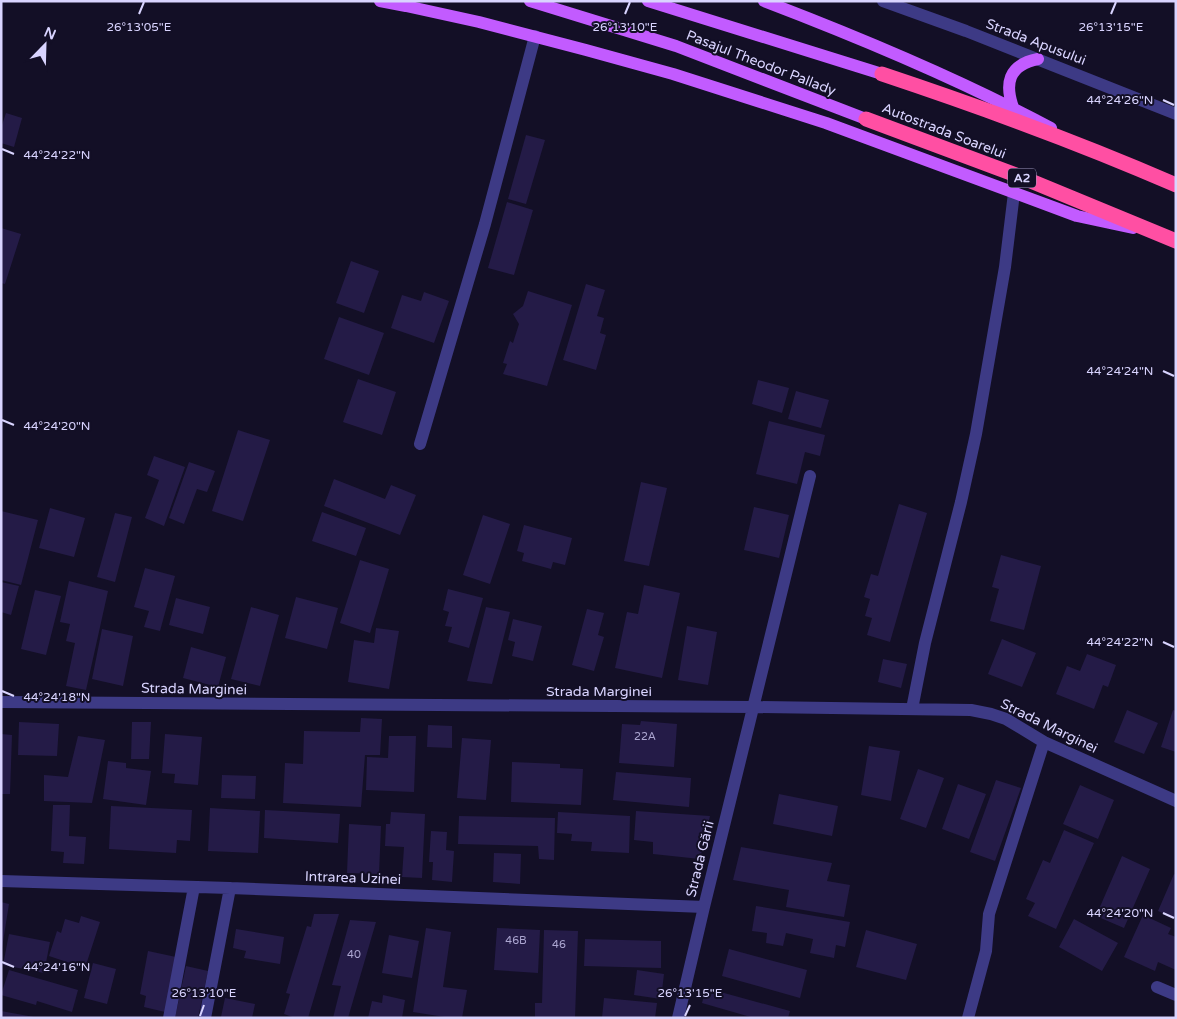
<svg xmlns="http://www.w3.org/2000/svg" width="1177" height="1019" font-family="'Varela Round',sans-serif">
	<rect width="100%" height="100%" fill="#130f26"/>
	<path fill="#241b47" d="M6 113 22 118 14 147 1 143V128Z
		M526 135 545 140 526 204 508 199Z
		M507 202 533 210 514 275 488 268Z
		M1 228 21 234 5 284 1 283Z
		M351 261 379 271 364 313 336 303Z
		M586 284 605 290 597 316 604 318 600 333 606 335 596 370 563 360Z
		M528 291 572 305 547 386 503 374 507 364 503 363 510 341 513 343 519 324 513 314 523 306Z
		M424 292 449 301 434 343 391 328 402 295 421 301Z
		M339 317 384 333 369 375 324 359Z
		M358 379 396 392 382 435 343 422Z
		M758 380 789 388 782 413 752 404Z
		M796 391 829 400 821 428 788 419Z
		M769 421 825 435 820 456 805 452 797 484 756 474Z
		M238 430 270 440 243 521 212 511Z
		M154 456 185 467 164 526 145 518 159 480 147 475Z
		M189 462 215 471 207 492 197 489 184 524 169 518Z
		M334 479 385 499 391 485 416 495 400 535 324 506Z
		M641 482 667 488 649 566 624 561Z
		M899 504 927 513 890 642 867 635 872 618 865 616 870 599 864 597 871 574 878 576Z
		M754 507 789 515 779 558 744 550Z
		M50 508 85 518 74 557 39 548Z
		M1 511 38 520 21 585 1 580Z
		M322 512 366 528 356 556 312 541Z
		M115 513 132 517 115 582 97 577Z
		M483 515 510 524 490 584 463 575Z
		M524 525 572 538 565 565 553 562 551 569 522 561 524 553 517 551Z
		M1001 555 1041 566 1024 630 990 621 999 589 992 587Z
		M360 560 389 569 370 633 340 623Z
		M145 568 175 576 160 631 144 627 149 611 134 607Z
		M69 581 108 591 86 690 66 686 75 643 66 641 70 624 60 622Z
		M1 582 19 586 11 615 1 612Z
		M644 585 680 593 662 678 615 668 627 612 638 614Z
		M448 589 483 598 469 648 448 642 452 627 445 626 449 612 443 610Z
		M35 590 61 596 46 655 21 649Z
		M296 597 338 608 327 649 285 638Z
		M176 598 210 607 203 634 169 625Z
		M251 607 279 615 260 686 231 679Z
		M486 607 510 612 492 684 467 681Z
		M587 609 604 613 598 635 604 637 594 671 572 665Z
		M513 619 542 626 533 661 512 656 515 642 508 640Z
		M687 626 717 632 708 685 678 680Z
		M376 628 399 631 389 689 348 682 354 640 374 643Z
		M102 629 133 636 123 686 92 679Z
		M1002 639 1036 653 1022 687 988 674Z
		M191 647 226 657 218 687 183 678Z
		M1087 654 1116 665 1108 687 1103 685 1094 709 1056 694 1067 666 1080 671Z
		M883 659 907 664 901 688 878 682Z
		M1127 710 1158 723 1144 754 1114 742Z
		M1173 710 1176 711V752L1161 747Z
		M361 718 382 719 380 755H365L361 807 283 803 285 763 303 764 304 731 360 732Z
		M641 721 677 724 674 767 619 763 622 724 640 725Z
		M19 722 59 724 57 756 18 755Z
		M132 722H151L149 759H131Z
		M428 725 452 726V748L427 747Z
		M1 734 12 735 10 794H1Z
		M165 734 202 737 198 785 174 783 175 774 162 773Z
		M78 736 105 740 92 803 44 801V775L68 777Z
		M389 736H416L414 792 366 790 367 757 388 758Z
		M462 738 491 740 486 800 457 798Z
		M869 746 900 751 891 801 861 795Z
		M108 761 126 763V768L151 771 146 805 103 799Z
		M512 762 560 764V768L583 769 581 805 511 802Z
		M918 769 944 778 926 828 900 819Z
		M616 772 691 778 689 807 613 800Z
		M222 775 256 776 255 799 221 798Z
		M996 780 1021 788 995 861 970 852Z
		M958 784 986 794 969 839 942 829Z
		M1080 785 1114 800 1098 839 1063 824Z
		M779 794 838 806 832 836 773 824Z
		M53 805H70L69 836 86 837 84 864 63 863 64 852 51 851Z
		M111 806 192 810 190 841 177 840 176 853 109 849Z
		M210 808 260 811 258 853 208 851Z
		M265 810 340 814 338 843 264 838Z
		M636 811 710 816 700 859 653 854V842L634 840Z
		M391 812 425 814 422 878 402 877 404 847 385 846 386 824H390Z
		M558 812 630 816 629 853 591 851 592 842 571 841 572 834 557 833Z
		M459 816 555 818 554 860 539 859 538 846 458 844Z
		M349 824 381 826 379 874 347 873Z
		M1064 830 1094 843 1056 929 1028 916 1035 903 1026 899 1043 860 1050 863Z
		M431 831 447 832 446 850 454 851 452 882 432 880 433 862H429Z
		M741 847 832 863 827 881 850 885 844 917 786 907 789 890 733 880Z
		M494 853 521 854 520 884 493 882Z
		M1122 856 1150 869 1124 928 1096 916Z
		M1174 874 1176 875V919L1158 911Z
		M1 902 9 904 2 948H1Z
		M756 906 850 922 845 947 836 945 834 958 810 953 813 939 786 933 783 946 766 943 767 933 752 931Z
		M314 914H339L308 1018H295L284 1014 290 994 286 993 307 926 311 927Z
		M1143 915 1171 928 1168 934 1176 937V970L1158 962 1155 971 1124 957Z
		M81 916 100 922 85 968 49 956 57 931 61 933 65 919 79 923Z
		M1074 919 1118 943 1102 971 1059 947Z
		M350 920 376 922 348 1018H333L341 986 332 985Z
		M426 928 451 932 443 987 467 990 462 1018H451L413 1012Z
		M497 928 540 930 538 973 494 970Z
		M236 929 284 937 280 964 244 958 246 951 233 948Z
		M544 930 578 931 575 1018H535V1003H542Z
		M866 930 917 944 906 980 856 967Z
		M9 934 50 942 44 973 3 965Z
		M389 935 419 941 412 978 382 973Z
		M585 939 661 941V968L584 966Z
		M729 949 807 970 800 998 722 976Z
		M148 951 176 957 165 1012 144 1007 146 996 140 994Z
		M93 963 116 969 107 1004 84 998Z
		M186 966 208 971 198 1018H175Z
		M9 970 78 990 72 1012 37 1001 36 1005 1 995Z
		M637 970 664 974 661 999 634 995Z
		M706 988 790 1011 788 1018H754L702 1003Z
		M383 995 405 1000 402 1018H368L372 1001 382 1003Z
		M225 998 255 1004 252 1018 221 1017Z
		M604 998 657 1003 655 1018H602Z
		M1 1011 34 1017V1018H1Z"/>
	<g fill="none" stroke-linecap="round" stroke-linejoin="round">
		<path stroke="#3d3a85" stroke-width="12" d="M883 1 966 31 1176 114
			M420 444 485 224 535 36
			M1 702 753 707 971 710 991 714 1006 719 1044 742 1176 801
			M912 709 925 643 961 502 976 434 1005 267 1014 193
			M1 881 230 888 704 907
			M1157 987 1176 995
			M169 1018 194 887
			M205 1018 230 888
			M678 1018 704 907 810 476
			M968 1018 986 951 989 914 1044 742"/>
		<path stroke="#c25bff" stroke-width="12" d="M380 1 406 6 479 22 586 50 673 74 826 123 1077 216 1133 228
			M530 1 676 46 866 119
			M648 1 882 74
			M764 1C861 38 959 79 1051 128
			M1014 110C1004 84 1008 65 1038 59"/>
		<path stroke="#ff4fa3" stroke-width="15" d="M882 74C981 107 1080 143 1176 185
			M866 119 1016 175 1176 241"/>
	</g>
	<path fill="none" stroke="#d9d4ff" stroke-width="2" d="M139 14 144 2M625 14 630 2M1111 14 1116 2M1163 100 1174 105M2 149 14 154M1163 371 1174 376M2 420 14 425M1163 642 1174 647M2 691 14 696M1163 913 1174 918M2 962 14 967M200 1016 204 1005M685 1016 690 1005"/>
	<g text-anchor="middle" dominant-baseline="central" stroke-width="4" stroke-linejoin="round" paint-order="stroke">
		<g font-size="11" fill="#aca6d1">
			<text x="645" y="736">22A</text>
			<text x="516" y="940">46B</text>
			<text x="559" y="944">46</text>
			<text x="354" y="954">40</text>
		</g>
		<rect fill="#130f26" stroke="#9e99be" stroke-width="1" x="1008" y="168.5" width="28" height="19" rx="4"/>
		<g font-size="12" font-weight="bold" fill="#d9d4ff">
			<text x="1022" y="178">A2</text>
		</g>
		<g font-size="14" fill="#d9d4ff" stroke="#130f26">
			<text transform="translate(1036 42) rotate(21)">Strada Apusului</text>
			<text transform="translate(761 63) rotate(21)">Pasajul Theodor Pallady</text>
			<text transform="translate(944 131) rotate(21)">Autostrada Soarelui</text>
			<text transform="translate(194 689) rotate(1)">Strada Marginei</text>
			<text x="599" y="691">Strada Marginei</text>
			<text transform="translate(1049 726) rotate(26)">Strada Marginei</text>
			<text transform="translate(700 859) rotate(-76)">Strada Gării</text>
			<text transform="translate(353 878) rotate(2)">Intrarea Uzinei</text>
		</g>
	</g>
	<g font-size="12" text-anchor="middle" fill="#d9d4ff" stroke="#130f26" stroke-width="4" stroke-linejoin="round" paint-order="stroke">
		<text x="625" y="31">26°13'10"E</text>
		<text x="1111" y="31">26°13'15"E</text>
		<text x="139" y="31">26°13'05"E</text>
		<text x="1120" y="104">44°24'26"N</text>
		<text x="57" y="159">44°24'22"N</text>
		<text x="1120" y="375">44°24'24"N</text>
		<text x="57" y="430">44°24'20"N</text>
		<text x="1120" y="646">44°24'22"N</text>
		<text x="57" y="701">44°24'18"N</text>
		<text x="1120" y="917">44°24'20"N</text>
		<text x="57" y="971">44°24'16"N</text>
		<text x="204" y="997">26°13'10"E</text>
		<text x="690" y="997">26°13'15"E</text>
	</g>
	<rect width="1177" height="1019" fill="none" stroke="#d9d4ff" stroke-width="5"/>
	<g transform="translate(45 45) rotate(23)" stroke="#130f26" stroke-width="4" paint-order="stroke">
	<path d="M0-4L9 19L0 12L-9 19Z" fill="#d9d4ff"/>
	<text y="-8" font-size="14" font-weight="bold" text-anchor="middle" fill="#d9d4ff">N</text>
	</g>
</svg>
